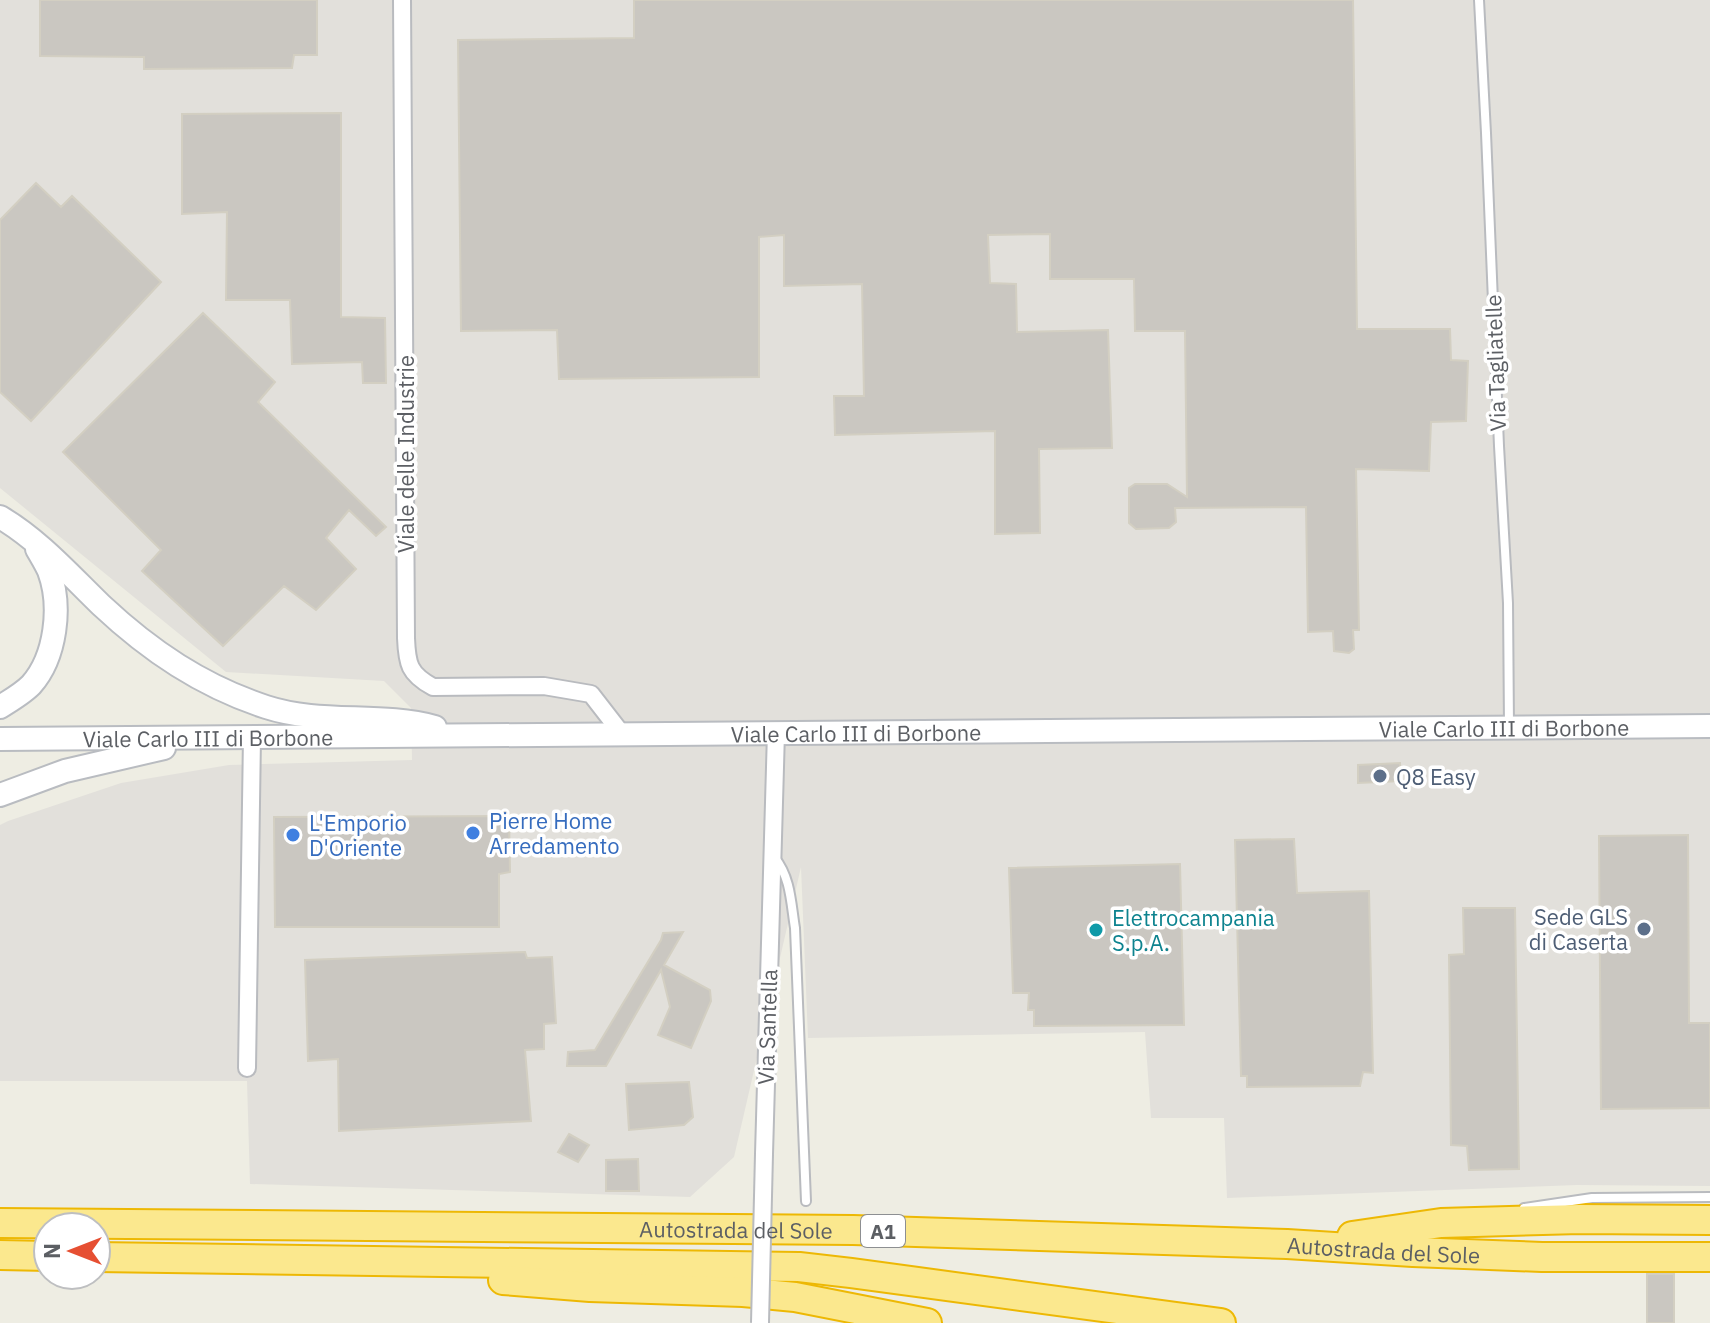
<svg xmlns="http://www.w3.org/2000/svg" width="1710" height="1323" font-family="'IBM Plex Sans',sans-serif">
	<rect width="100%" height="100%" fill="#eeede3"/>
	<path fill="#e2e0db" d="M0 0H1710V1186L1577 1185 1227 1198 1224 1118H1151L1145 1032 808 1038 801 867 734 1157 690 1197 250 1184 247 1081H0V825L8 821 121 783 229 765 412 760 411 708 384 681 226 672 0 488Z"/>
	<path fill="#cac7c1" stroke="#d3cfc2" stroke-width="2" d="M40 0H317V55H294L292 68 144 69V57L40 56Z
		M634 0H1353L1357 329H1450L1451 360 1468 361 1466 421 1431 422 1429 471 1356 469 1359 630H1353L1354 649 1349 653 1334 651 1333 631 1308 632 1306 507 1175 508 1176 522 1169 528 1136 529 1129 523V488L1135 484H1167L1187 497 1185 331H1135L1134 279H1050V234L988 235 990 283 1016 284 1017 332 1108 330 1112 448 1039 449 1040 533 995 534V431L835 435 834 396H864L862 284 784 286V235L759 237V377L559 379 557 330 461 331 458 40 634 38Z
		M341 113V317L385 318 386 383H363L362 362 292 364 290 300H226L227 212 182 214V114Z
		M36 183 61 207 72 196 161 282 31 421 0 392V220Z
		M203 313 275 382 258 402 386 527 376 536 349 510 326 538 356 569 316 610 284 586 223 646 142 571 161 550 63 452Z
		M1400 763 1401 781 1358 783V765Z
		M509 816 510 872 499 874V927H275L274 817Z
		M1688 835 1689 1023H1710V1108L1601 1109 1599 836Z
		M1294 839 1297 893 1369 891 1373 1073 1363 1072 1360 1086 1247 1087V1076H1241L1235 840Z
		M1180 864 1184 1025 1034 1026V1010H1028L1029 993H1013L1009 868Z
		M1463 908H1515L1519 1169 1469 1170 1467 1146 1451 1145 1449 955 1464 954Z
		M683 932 664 965 710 990 711 1001 691 1048 658 1035 670 1007 661 970 606 1066H567L568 1052 595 1050 661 940 663 933Z
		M525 952 527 958 552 957 556 1023 544 1024V1049L525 1050 531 1121 339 1131 338 1059 308 1061 305 960Z
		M689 1082 693 1117 684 1125 629 1130 626 1084Z
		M569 1134 589 1145 578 1162 558 1152Z
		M638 1159 639 1191H606V1160Z
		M1647 1274H1674V1323H1647Z"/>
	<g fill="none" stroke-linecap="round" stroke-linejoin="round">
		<g stroke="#b9bbbf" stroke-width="12">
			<path id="lane" d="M1479 0 1486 133 1499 446 1508 603 1509 726
				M775 858C791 878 791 904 795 928L806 1201
				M1524 1208 1592 1198 1710 1197"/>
		</g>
		<g stroke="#b9bbbf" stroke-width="20">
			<path id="street" d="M402 0 406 638C407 664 409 674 433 687L544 686 591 694 622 734
				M247 1068 252 737
				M764 1154 776 732"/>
		</g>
		<g stroke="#b9bcc1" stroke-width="26">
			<g id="secondary">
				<path d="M0 517C39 540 69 574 101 605 150 651 202 686 266 707 321 725 380 712 435 727"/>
				<path d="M0 707C10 701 23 693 31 685 56 657 62 606 49 571 46 564 41 556 37 549"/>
				<path id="s1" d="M0 739 1710 726"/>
				<path d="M0 795 65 771 164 748"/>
			</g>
		</g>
		<g stroke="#edb804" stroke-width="32">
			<g id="highway">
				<path id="s2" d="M0 1223 853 1230 1287 1244 1413 1252 1542 1257H1710"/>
				<path d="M1352 1236 1441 1223 1580 1219 1710 1220"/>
				<path d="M0 1255 48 1256"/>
				<path d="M96 1257 799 1267 851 1273 1221 1323"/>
				<path d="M503 1280 590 1287 743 1292 795 1297 927 1323"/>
			</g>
		</g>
		<use href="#lane" stroke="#fff" stroke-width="8"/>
		<use href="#street" stroke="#fff" stroke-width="16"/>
		<use href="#secondary" stroke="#fff" stroke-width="22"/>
		<use href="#highway" stroke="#fbe88e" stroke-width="28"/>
		<g stroke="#b9bbbf" stroke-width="20" stroke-linecap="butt">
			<path id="street-bridge" d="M760 1323 764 1154"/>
		</g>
		<use href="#street-bridge" stroke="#fff" stroke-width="16"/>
	</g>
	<g fill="#5c6f8a" stroke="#fff" stroke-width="3">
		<circle cx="1380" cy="776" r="8"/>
		<circle cx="1644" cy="929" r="8"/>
	</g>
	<g fill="#3f7fe0" stroke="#fff" stroke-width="3">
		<circle cx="473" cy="833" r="8"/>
		<circle cx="293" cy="835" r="8"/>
	</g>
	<circle fill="#0f9aa8" stroke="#fff" stroke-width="3" cx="1096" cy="930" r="8"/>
	<g text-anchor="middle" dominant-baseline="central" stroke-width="7" stroke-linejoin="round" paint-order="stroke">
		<rect fill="#fff" stroke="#8d8f92" stroke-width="2" x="861" y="1215" width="44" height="32" rx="6"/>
		<g font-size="20" font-weight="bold" fill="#5c5f64">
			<text x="883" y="1231">A1</text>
		</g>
		<g font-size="22" fill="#5c5f64" stroke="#fff">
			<text transform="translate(1495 363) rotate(-92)">Via Tagliatelle</text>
			<text transform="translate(405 454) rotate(-90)">Viale delle Industrie</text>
			<text stroke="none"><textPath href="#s1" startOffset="1504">Viale Carlo III di Borbone</textPath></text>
			<text stroke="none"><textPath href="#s1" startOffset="856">Viale Carlo III di Borbone</textPath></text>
			<text stroke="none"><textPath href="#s1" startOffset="208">Viale Carlo III di Borbone</textPath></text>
			<text transform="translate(767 1027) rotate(-88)">Via Santella</text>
			<text stroke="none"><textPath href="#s2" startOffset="736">Autostrada del Sole</textPath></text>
			<text stroke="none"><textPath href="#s2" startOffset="1384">Autostrada del Sole</textPath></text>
		</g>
		<g font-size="22" fill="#4e5e75" stroke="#fff" text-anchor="start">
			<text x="1396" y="776">Q8 Easy</text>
			<text x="1628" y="916" text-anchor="end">Sede GLS<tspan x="1628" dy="25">di Caserta</tspan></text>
		</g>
		<g font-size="22" fill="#366cbe" stroke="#fff" text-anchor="start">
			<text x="489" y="820">Pierre Home<tspan x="489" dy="25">Arredamento</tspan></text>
			<text x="309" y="822">L'Emporio<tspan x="309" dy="25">D'Oriente</tspan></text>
		</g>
		<g font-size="22" fill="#0d838f" stroke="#fff" text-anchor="start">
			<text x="1112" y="917">Elettrocampania<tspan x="1112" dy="25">S.p.A.</tspan></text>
		</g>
	</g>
	<g transform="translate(72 1251) rotate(270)"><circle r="38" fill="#ffffff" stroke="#bebfc1" stroke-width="2"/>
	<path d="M0-6L14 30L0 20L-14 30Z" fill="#e64f32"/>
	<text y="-12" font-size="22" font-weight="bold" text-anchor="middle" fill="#5c5f64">N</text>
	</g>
</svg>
